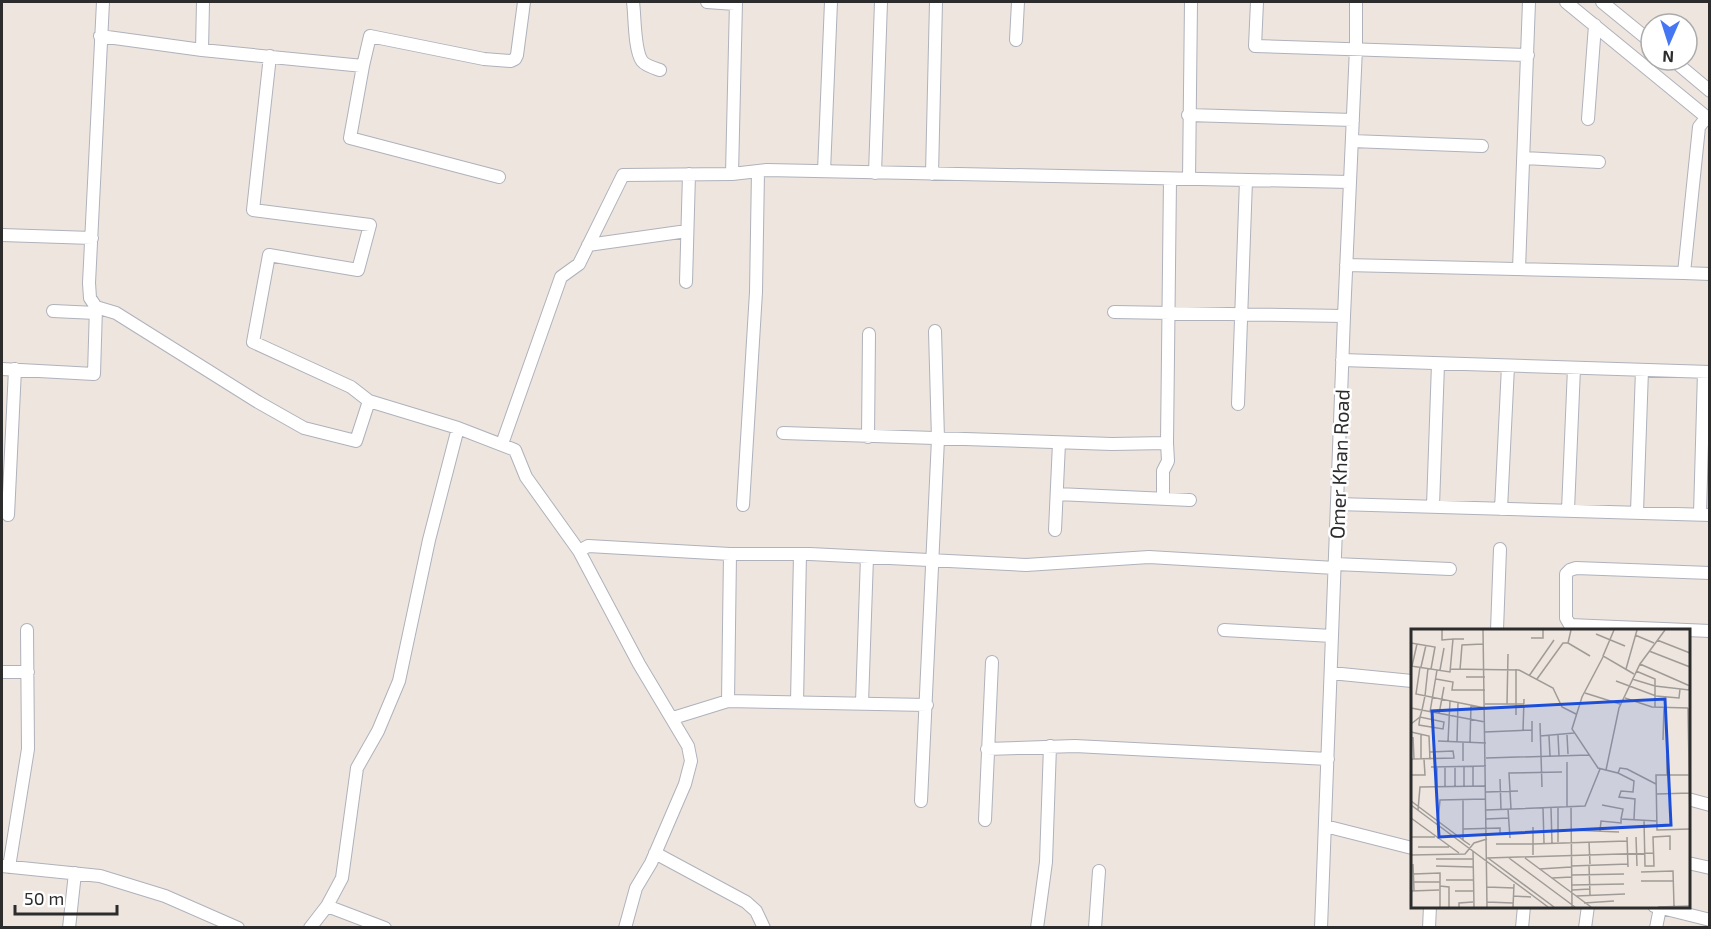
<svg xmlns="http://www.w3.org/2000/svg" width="1711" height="929" font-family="'Exo 2',sans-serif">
	<rect width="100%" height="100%" fill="#ede5de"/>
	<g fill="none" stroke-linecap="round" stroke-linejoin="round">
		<g stroke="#afb2bb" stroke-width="14">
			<path id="street" d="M633 2C635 15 634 50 642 61 646 66 654 68 660 70
				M707 2 735 4
				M1257 2 1255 46 1528 55
				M1566 2 1710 120
				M1602 2 1651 42
				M100 36 202 50 363 66 350 138 499 177
				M1016 40 1018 2
				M202 50 203 2
				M270 56 253 210 370 225 358 270 269 255 253 342 351 387 369 401
				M1673 60 1710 91
				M363 66 370 36 484 59 511 61 515 59 517 55 524 2
				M1188 115 1353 120
				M1588 119 1595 25
				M1352 141 1482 146
				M1524 158 1599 162
				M824 171 831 2
				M875 173 881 2
				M732 174 736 2
				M932 174 936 2
				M1189 179 1191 2
				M2 235 92 238
				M588 245 687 231
				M1346 265 1684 273 1699 127 1706 118
				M1519 269 1529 2
				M1684 273 1710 274
				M686 282 689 174
				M96 307 116 313 258 402 304 428 356 441 369 401 458 428 515 450 526 477 579 551 639 664 688 746 691 761 685 784 651 863 636 888 625 928
				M53 311 96 313
				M1114 312 1344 316
				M1342 360 1710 372
				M2 369 94 374 96 307 90 298 89 283 103 2
				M1238 404 1246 180
				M783 433 1112 444 1167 443 1170 179
				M868 437 869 334
				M502 444 561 277 579 264 623 175 732 174 767 170 1350 182
				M1057 494 1190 500
				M1163 499V471L1168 461 1167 443
				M1337 504 1710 515
				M743 505 756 292 758 171
				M1433 506 1438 364
				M1501 509 1508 366
				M1568 510 1574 368
				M1637 512 1642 370
				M1700 514 1704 372
				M8 515 15 369
				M1055 530 1059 443
				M579 551 588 546 730 554H810L1026 565 1149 557 1335 568
				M1335 564 1450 569
				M1710 573 1576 568 1570 570 1566 574V618L1570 625 1710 631
				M1224 630 1332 636
				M1497 630 1500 549
				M2 672H28
				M1331 673 1412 681
				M728 701 730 554
				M797 702 800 554
				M862 703 867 557
				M673 718 728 701 927 705
				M987 749 1075 746 1328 759
				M1688 799 1710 805
				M921 801 938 439 935 331
				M985 820 992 662
				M1325 826 1412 848
				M655 853 746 902 756 911 764 928
				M1688 863 1710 868
				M2 866 100 876 165 896 238 928
				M9 867 28 749 27 630
				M327 906 385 928
				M1654 906 1710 920
				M69 928 75 873
				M310 928 327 906 342 878 357 768 378 731 399 681 429 540 458 428
				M1037 928 1046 862 1050 746
				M1095 928 1099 871
				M1321 928 1344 316 1356 48V2
				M1429 928 1430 906
				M1522 928 1524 906
				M1585 928 1588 906
				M1656 928 1660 908"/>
		</g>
		<use href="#street" stroke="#fff" stroke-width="12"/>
	</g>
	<g text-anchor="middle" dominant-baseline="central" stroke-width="5" stroke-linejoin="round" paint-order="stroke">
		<g font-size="20" fill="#2c2c2c" stroke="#fff">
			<text transform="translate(1339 464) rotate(-88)">Omer Khan Road</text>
		</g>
	</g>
	<g transform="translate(1411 629)">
		<rect width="279" height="279" fill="#ede5de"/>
		<path fill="none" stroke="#a09b97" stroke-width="1.5" d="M31 1V11L42 10M72 1 76 278M203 1 192 27 223 45M185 5 214 17M224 6 243 14M120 9H132V1M246 11 279 24M0 14 24 18 20 40M157 14 179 27M238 22 279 38M192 28 171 68 161 100 187 139 207 144 209 139 216 140 245 155M229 35 279 57M0 37 39 43 42 10H53M1 37 6 15M9 38 5 65 74 79M10 38 15 16M39 40 108 41 142 59 151 78 165 85M105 40V86M215 40 226 1M29 41 33 19M49 41 51 16 72 15M225 42 244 50V78M118 47 143 11M55 48H74M25 50 42 53 41 61H74M126 50 152 14H157L160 1M221 50 244 57 278 61 279 56M205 52 245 67 268 69 269 60M174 64 209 75M214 69 241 78 277 79M74 75H113M96 75 97 25M0 79 74 93M277 79 279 191M19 83 26 41M28 85 33 58M121 92V113M129 94 131 158M0 95 9 88 33 93 32 100 8 96V95L9 88 11 81 14 67 17 39M112 102 113 70M0 103 18 107 19 131M74 103 121 101M10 105V130M147 106 148 127M156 106 157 125M129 107 163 104M138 107 139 127M2 108 3 130M252 111 253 78M27 112 75 114M37 113 39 72M46 113 47 73M52 113V132M59 113 60 76M256 126V146M75 129 178 126M0 130 43 129 42 122 19 123M156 133V178M20 138 75 137M26 138V158M34 138V157M44 138V157M53 138V157M62 138V157M195 141 208 79 229 35 254 1M207 144 223 152 222 163 210 162 208 168 224 170 223 190M0 146H14L13 130M279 146H245L246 201 279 200M89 150 90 181M75 163 107 162M246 165 279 164M52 170V211L59 216M0 172 52 211M0 176 137 278M191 176 212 180 210 190 246 192M160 178 161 278M132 179 133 214M140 179 141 214M147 179V213M97 180 99 209M100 180 98 144 151 143M7 181 9 158 75 157M75 181 174 177 189 140M0 189 48 224M75 190 98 189M233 191 234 237H243L242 208 259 207V221M27 192 29 171 75 170M52 200 89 199V205M160 201 208 203M189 202 190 192 210 194V190M0 208H24M216 208 217 238M225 208 226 237M178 213 179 235M85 215H122V198M7 218H38M62 222 63 278M0 226 54 225 63 214 76 210M122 226V215L216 212M76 229 242 224M77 229 143 278M98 229 164 278M114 229 180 278M25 230H62M2 235 3 262M178 236 179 266M25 237 62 238M160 237 217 235M128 240 160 238M230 243 262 242 263 277M2 245 29 244V278M161 246 213 245M141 249 161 248M35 251H62M230 252H262M3 253H29M279 254V276M161 256 213 255M29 257 38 258V278M76 258 103 259M161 261 179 260M0 262 28 261M44 262H62M102 267 120 268M165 267 214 265M76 273 102 274M173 274 203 272M48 278V274L62 273M102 278 103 255M247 278 279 277"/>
		<path fill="#1d4ed8" fill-opacity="0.15" stroke="#1d4ed8" stroke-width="3" d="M254 70 260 196 28 208 21 82Z"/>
		<rect width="279" height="279" fill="none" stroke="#2c2c2c" stroke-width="3"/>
	</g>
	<rect width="1711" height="929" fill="none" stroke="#2c2c2c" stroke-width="6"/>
	<g transform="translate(1669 42) rotate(183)"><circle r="28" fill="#ffffff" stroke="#ababab" stroke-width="1.5"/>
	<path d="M0-4.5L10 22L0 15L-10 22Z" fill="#4576f3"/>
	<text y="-9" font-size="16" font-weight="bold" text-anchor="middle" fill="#2c2c2c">N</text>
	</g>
	<path d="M15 905v9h102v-9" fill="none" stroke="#2c2c2c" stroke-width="3"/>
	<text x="24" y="905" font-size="18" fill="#2c2c2c" stroke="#ffffff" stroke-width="4.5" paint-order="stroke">50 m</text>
</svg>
